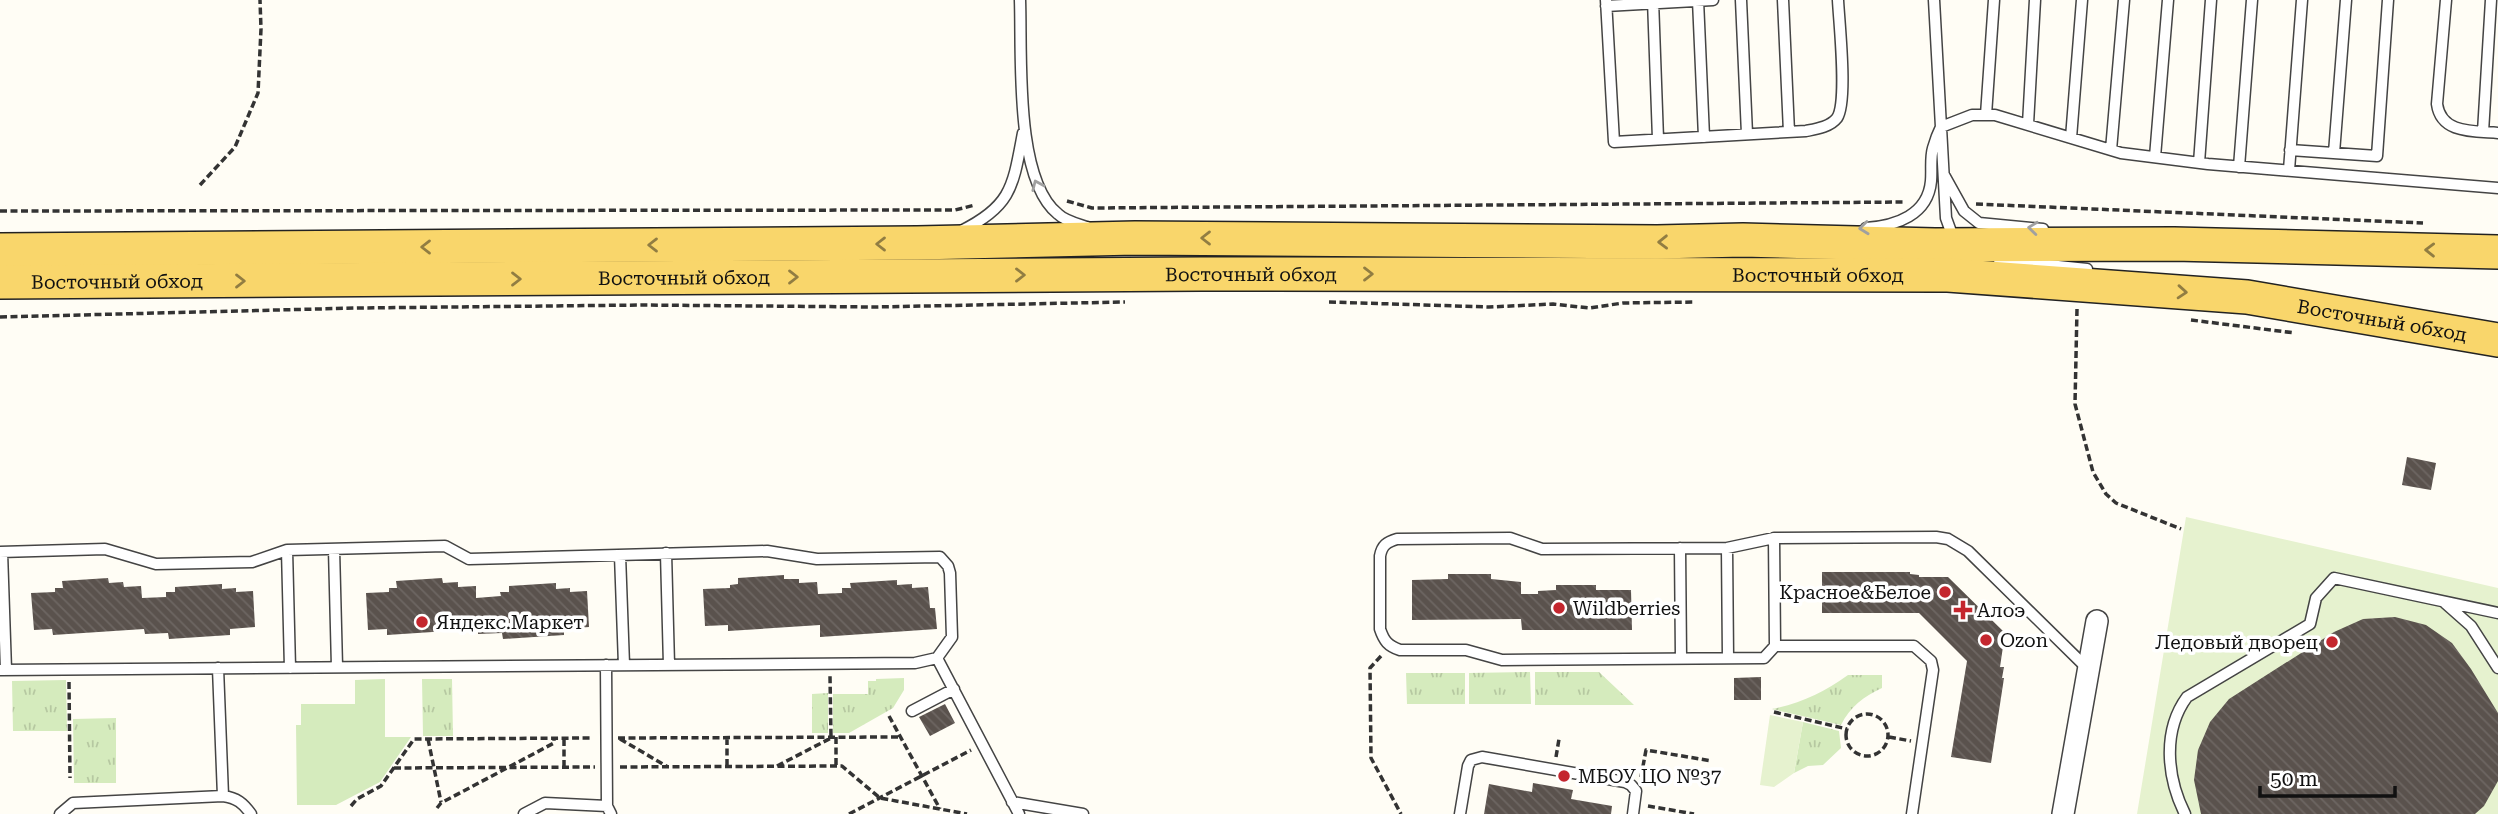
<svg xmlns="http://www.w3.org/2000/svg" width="2498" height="814" font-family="'Roboto Serif',serif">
	<defs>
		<pattern id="park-tufts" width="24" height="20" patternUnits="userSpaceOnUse" patternTransform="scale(1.75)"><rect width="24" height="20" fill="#d5ebbd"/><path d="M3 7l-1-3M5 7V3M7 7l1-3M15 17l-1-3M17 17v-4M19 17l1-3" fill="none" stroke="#b6c8a1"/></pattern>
		<pattern id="building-back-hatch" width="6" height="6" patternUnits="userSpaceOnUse" patternTransform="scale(1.75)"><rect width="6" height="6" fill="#5a524d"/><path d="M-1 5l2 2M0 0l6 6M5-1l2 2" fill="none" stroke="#6d6662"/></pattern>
	</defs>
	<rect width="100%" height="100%" fill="#fffdf5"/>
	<path fill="#d5ebbd" d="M385 679V737H411L380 782 336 805H297L296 725H301V704H355V680Z"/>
	<path fill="url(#park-tufts)" d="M1530 672 1531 704H1469V673Z
		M1535 672H1599L1634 705H1535Z
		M1406 673H1465V704H1407Z
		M1848 675H1882V688C1864 696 1850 707 1841 725L1772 709C1802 703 1824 692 1848 675Z
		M904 678V690L893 708 849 733H833V694H868V681H876V679Z
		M422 679H452L453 736H423Z
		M66 680 67 731H13L12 681Z
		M828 693V733H812V694Z
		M116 718V783H74L73 719Z
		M1803 722 1839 731 1841 748 1823 765 1808 766 1794 773Z"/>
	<path fill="#e6f2cf" d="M2186 517 2498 588V814H2137Z
		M1770 715 1803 722 1794 773 1774 787 1760 785Z"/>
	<path fill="url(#building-back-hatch)" d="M2407 457 2436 463 2431 490 2402 485Z
		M1822 572H1910V574L1919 575V577H1948L2005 633 2000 667H2004L2002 678H2004L1991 763 1951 757 1967 661 1919 613H1822Z
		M1448 574H1491V579L1521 582V594H1538V591L1556 590V585H1596V590H1631L1632 630H1522L1521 619 1412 620V580L1448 579Z
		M784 575V579H799V583L817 582 818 594 842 593V588H851L850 583 897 580V585L912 584V588L928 587 930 608H935L937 629 820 637V625L728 631V625L705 626 703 589 730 588V585L738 584V578Z
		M108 578 109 583 123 582 124 587 141 586 142 598 166 597V592H175V587L222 584V589L236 588V592L253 591 255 627 230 629V635L169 639 168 633 145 634 144 629 53 635 52 629 34 630 31 593 55 592V588H63L62 581Z
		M442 578 443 583 458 582V587L476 586V598L501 596 500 592H509V586L556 583V589L570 588V592L587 591 589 627 564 629V635L503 639 502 633 478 634V629L387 635V629L368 630 366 593 389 592V588H397L396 581Z
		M2395 617 2426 625 2452 643 2471 669 2498 713V781L2484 806 2475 814H2201L2194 780 2198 750 2210 722 2229 699 2334 632 2363 619Z
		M1761 677V700H1734V678Z
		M945 704 955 723 930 736 919 717Z
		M1533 783 1573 790 1571 799 1612 806 1611 814H1484L1489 784 1532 792Z"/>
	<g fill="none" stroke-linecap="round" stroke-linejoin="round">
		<g stroke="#444" stroke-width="13">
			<path id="service" d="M1020 0C1022 54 1014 179 1058 214 1065 221 1078 224 1087 227
				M1606 0 1614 142 1806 131C1816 129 1830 127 1837 118 1848 102 1839 22 1838 0
				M1653 0 1658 139
				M1698 0 1704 137
				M1741 0 1747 134
				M1783 0 1789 132
				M1934 0 1946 218 1954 240
				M2446 0 2437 104C2441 134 2474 131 2498 133
				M1606 6 1713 0
				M1986 115 1994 0
				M2028 124 2035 0
				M2483 132 2491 0
				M2071 138 2082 0
				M2111 150 2124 0
				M2290 150 2377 156 2388 0
				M2334 153 2346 0
				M2155 157 2168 0
				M2199 163 2211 0
				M2239 167 2252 0
				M2289 170 2302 0
				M1944 175 1964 211 1979 223 2043 229
				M1866 228C1896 226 1928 215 1931 181 1932 170 1930 158 1933 148 1935 141 1938 133 1941 127L1972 115H1995L2121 153 2208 164 2498 188
				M961 231C1012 206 1013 186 1023 133
				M1999 260 2087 269
				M1774 538 1775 646 1764 658 1502 660 1466 650H1400C1388 646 1384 641 1380 629V556C1382 545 1387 542 1397 539L1510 538 1542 549 1727 548 1774 538 1936 537 1948 539 1968 551 2089 670
				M1680 548 1681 658
				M1727 548 1728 658
				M334 549 337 667
				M287 550 290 668
				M0 552 105 549 156 564 252 562 287 550 445 546 469 559 767 551 817 559 940 557 948 566 950 573 952 637 937 658 1019 814
				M2 552 6 670
				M666 553 669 665
				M620 555 624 665
				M2445 603 2471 626 2498 668
				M1775 646H1914L1931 661 1933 670 1912 814
				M606 665 607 806 611 814
				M218 668 223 796
				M0 670 915 663 937 658
				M912 711 954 689
				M1012 802 1083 814
				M60 814 73 803 223 796C237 798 243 803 251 814
				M524 814 545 803 607 806
				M1460 814 1468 766 1471 760 1482 757 1625 782 1631 785 1636 791 1633 814
				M2185 814C2167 778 2162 731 2187 697L2310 624 2316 598 2334 578 2498 613"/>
		</g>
		<g stroke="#444" stroke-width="24">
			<path id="minor" d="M2063 814 2097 621"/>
		</g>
		<g stroke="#222" stroke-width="36">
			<g id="primary">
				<path d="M0 250 917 243 1135 238 1657 242 1743 240 1935 245 2174 244 2498 252"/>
				<path id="s1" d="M0 282 1201 274 1948 275 2247 297 2498 340"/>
			</g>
		</g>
		<path stroke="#333" stroke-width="3.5" stroke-dasharray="7 3.5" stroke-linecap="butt" d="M200 185 235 147 258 93 261 29 260 0
			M1067 201 1092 208 1905 202
			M1976 204 2423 223
			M0 211 955 210 975 205
			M1329 302 1489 307 1553 304 1589 308 1623 303 1695 302
			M2077 309 2075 404 2093 472 2106 494 2116 503 2181 529
			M0 317 357 308 643 305 875 307 1125 302
			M2191 320 2295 333
			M1381 656 1370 668 1371 758 1401 814
			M69 682 70 778
			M1774 712 1847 729
			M1846 735a21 21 0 1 1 42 0a21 21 0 1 1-42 0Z
			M889 716 940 809
			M836 737V766
			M1889 737 1911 741
			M618 738 900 737
			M727 738V767
			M428 739 441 802
			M564 739V768
			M620 739 668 767
			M1556 757 1559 739
			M777 766 831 738 830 676
			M620 767 842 766 880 798 967 814
			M394 768 595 767
			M1641 777 1646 750 1712 761
			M351 806 357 799 381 786 414 739 593 738
			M1648 806 1694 814
			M437 808 441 803 554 743V739
			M849 814 971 750"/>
		<use href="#service" stroke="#fff" stroke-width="10"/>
		<use href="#minor" stroke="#fff" stroke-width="21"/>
		<use href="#primary" stroke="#f9d66b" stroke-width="33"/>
	</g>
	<defs><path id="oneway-chevron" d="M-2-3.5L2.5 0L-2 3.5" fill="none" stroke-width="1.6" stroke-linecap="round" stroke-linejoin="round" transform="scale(1.75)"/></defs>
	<g stroke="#a0a0a0">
		<use href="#oneway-chevron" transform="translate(1037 185) rotate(-114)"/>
		<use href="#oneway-chevron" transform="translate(1864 228) rotate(174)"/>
		<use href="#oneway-chevron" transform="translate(2033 228) rotate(-174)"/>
	</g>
	<g stroke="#917d42">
		<use href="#oneway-chevron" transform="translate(1206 238) rotate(-180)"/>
		<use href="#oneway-chevron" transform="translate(1663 242) rotate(179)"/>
		<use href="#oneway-chevron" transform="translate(881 244) rotate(180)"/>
		<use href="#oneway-chevron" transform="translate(653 245) rotate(180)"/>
		<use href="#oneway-chevron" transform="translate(426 247) rotate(180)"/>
		<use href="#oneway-chevron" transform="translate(2430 250) rotate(-179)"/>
		<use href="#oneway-chevron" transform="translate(1368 274)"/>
		<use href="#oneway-chevron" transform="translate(1020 275)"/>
		<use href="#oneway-chevron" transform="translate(793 277)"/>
		<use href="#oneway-chevron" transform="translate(516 279)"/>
		<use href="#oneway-chevron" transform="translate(240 281)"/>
		<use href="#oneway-chevron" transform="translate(2182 292) rotate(4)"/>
	</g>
	<g fill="#c4262e" stroke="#fff" stroke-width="2.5">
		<circle cx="1945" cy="592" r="7"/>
		<circle cx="1559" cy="608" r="7"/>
		<path d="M1959.5 599.5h7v7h7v7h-7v7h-7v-7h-7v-7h7z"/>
		<circle cx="422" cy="622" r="7"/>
		<circle cx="1986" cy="640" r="7"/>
		<circle cx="2332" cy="642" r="7"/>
		<circle cx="1564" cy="776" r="7"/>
	</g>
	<g text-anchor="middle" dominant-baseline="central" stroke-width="7" stroke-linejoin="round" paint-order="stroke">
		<g font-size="19" fill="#111" stroke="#fff">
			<text stroke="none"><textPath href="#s1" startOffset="1251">Восточный обход</textPath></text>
			<text stroke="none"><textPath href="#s1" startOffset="1818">Восточный обход</textPath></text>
			<text stroke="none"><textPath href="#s1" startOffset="684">Восточный обход</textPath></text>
			<text stroke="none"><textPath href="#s1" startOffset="117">Восточный обход</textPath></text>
			<text stroke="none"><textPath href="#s1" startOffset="2385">Восточный обход</textPath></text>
		</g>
		<g font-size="19" fill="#111" stroke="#fff" text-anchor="start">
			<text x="1931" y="592" text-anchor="end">Красное&amp;Белое</text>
			<text x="1573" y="608">Wildberries</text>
			<text x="1977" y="610">Алоэ</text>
			<text x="436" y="622">Яндекс.Маркет</text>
			<text x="2000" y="640">Ozon</text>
			<text x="2318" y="642" text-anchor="end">Ледовый дворец</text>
			<text x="1578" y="776">МБОУ ЦО №37</text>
		</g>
	</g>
	<path d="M2260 786v10h135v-10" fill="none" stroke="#111111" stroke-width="3.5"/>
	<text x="2270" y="786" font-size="21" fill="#111111" stroke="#ffffff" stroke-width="5" paint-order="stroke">50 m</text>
</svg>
